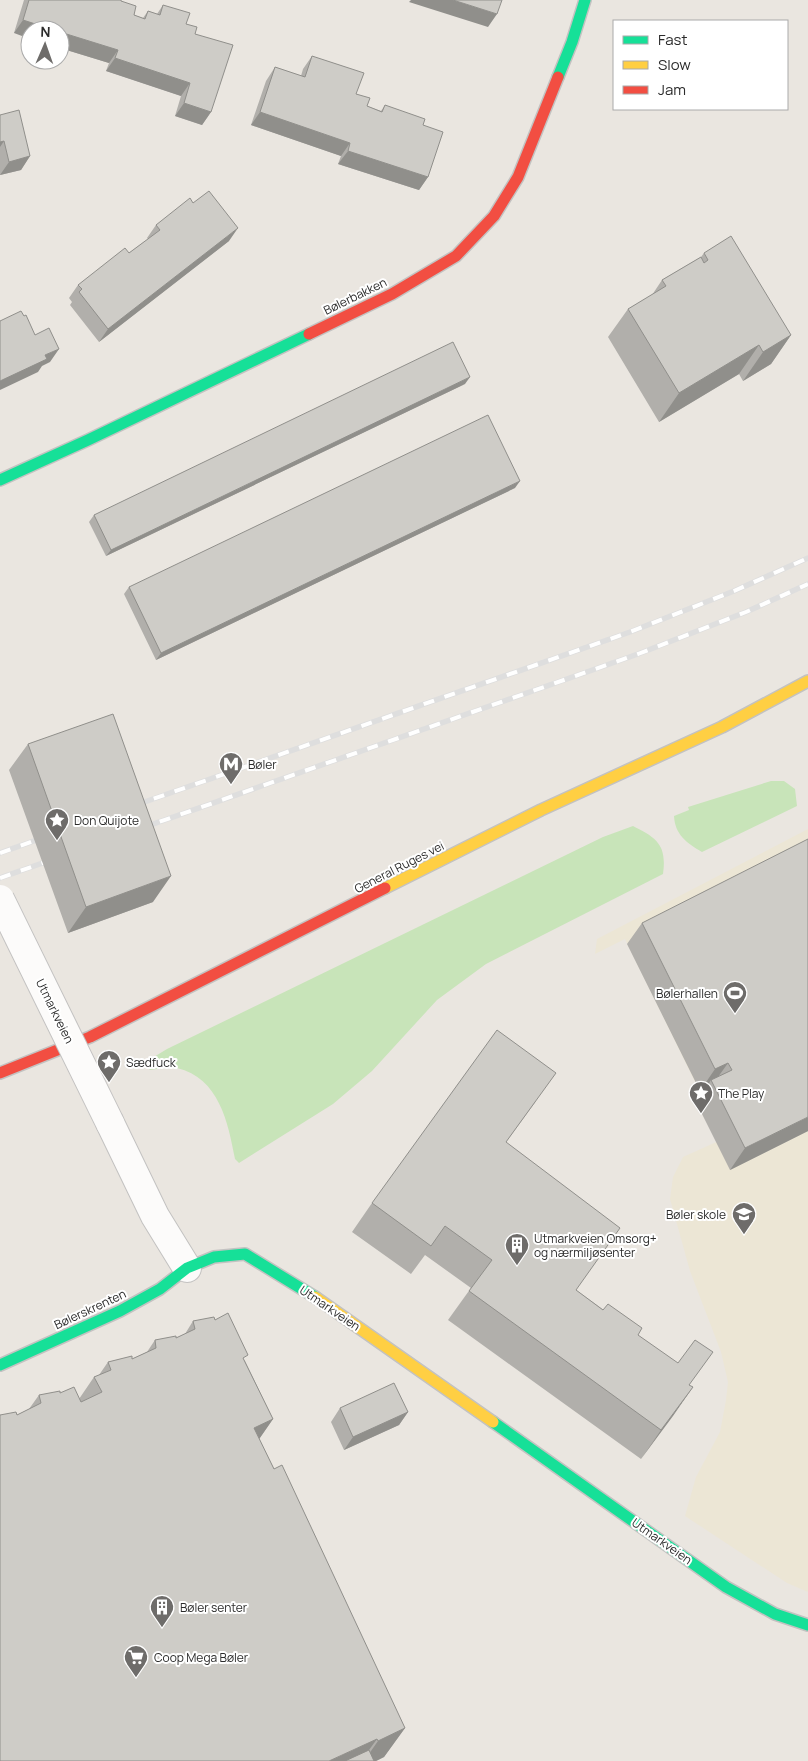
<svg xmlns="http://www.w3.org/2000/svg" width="808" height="1761" font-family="Manrope,sans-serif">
	<rect width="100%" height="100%" fill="#eae6e0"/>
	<path fill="#ece6d5" d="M808 829V1592L787 1583 685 1516 696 1477 720 1432 726 1400 728 1382 721 1352 690 1271 670 1199 673 1177 683 1157 723 1139 625 939 595 954 597 939Z"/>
	<path fill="#c8e4b9" d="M771 781H784L795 789 797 806 702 852C687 843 675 835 674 816L689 810 688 807Z
		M633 826C657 838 667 845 663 874L486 964 437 1000 372 1071 333 1104 239 1163 235 1159C228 1122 219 1078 177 1068 169 1066 158 1069 150 1070L144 1063 167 1049 603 837Z"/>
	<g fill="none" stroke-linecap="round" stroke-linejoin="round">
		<g stroke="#c3c2c1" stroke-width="30">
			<path id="street" d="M110 1123 155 1216 187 1268"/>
		</g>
		<g stroke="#c3c2c1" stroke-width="14">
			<path id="fast" d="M558 77 572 42 585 0
				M0 480 88 440 309 334
				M0 1365 120 1311 160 1289 187 1268 214 1257 245 1254 315 1297
				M493 1422 726 1587 775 1614 808 1625"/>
		</g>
		<g stroke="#c3c2c1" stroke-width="14">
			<path id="slow" d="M385 888 541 810 722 727 808 681
				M315 1297 493 1422"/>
		</g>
		<g stroke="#c3c2c1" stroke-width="14">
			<path id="jam" d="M309 334 392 294 456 256 494 216 518 177 558 77
				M0 1073 90 1037 385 888"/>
		</g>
		<use href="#street" stroke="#fcfbfa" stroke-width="28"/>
		<use href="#fast" stroke="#16e098" stroke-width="11"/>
		<use href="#slow" stroke="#ffcf43" stroke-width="11"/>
		<use href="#jam" stroke="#f24e42" stroke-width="11"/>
		<g stroke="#dedede" stroke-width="5.5">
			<path id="rail" d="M133 806 630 632 734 591 808 558
				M139 829 638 654 746 612 808 584
				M0 853 48 836
				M0 878 57 858"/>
		</g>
		<use href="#rail" stroke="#fff" stroke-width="4" stroke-dasharray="11" stroke-linecap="butt"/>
		<g stroke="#c3c2c1" stroke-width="30" stroke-linecap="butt">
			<path id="street-bridge" d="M0 899 110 1123"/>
		</g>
		<use href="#street-bridge" stroke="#fcfbfa" stroke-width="28"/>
	</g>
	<path fill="#b1afab" d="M24 0H121V1L134 15 143 18 148 11 157 14 163 5 186 24 195 34 211 112 202 125 175 116 181 96 106 71 109 63 60 48V30L14 33Z
		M312 56 356 94 367 106 381 111 385 105 423 125 428 177 419 190 338 164 341 156 251 125 266 81 275 67 301 76 303 69Z
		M0 115 30 156 21 170 0 175Z
		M193 203 229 241 99 342 70 305 72 302 69 298 78 285 129 253 148 239 147 238 156 225Z
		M704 253 791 335 771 364 743 381 739 374 659 422 608 337 628 309 652 295 662 280 701 257Z
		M465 384 106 556 89 522 94 515Z
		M515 488 156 660 124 594 129 587Z
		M28 744 153 902 68 933 9 770Z
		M642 923 808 1131 730 1170 696 1102 706 1088 700 1091 627 944Z
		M536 1101 506 1142 576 1290 638 1335 690 1386 693 1387 641 1459 448 1320 471 1288 425 1255 411 1274 352 1232 372 1203Z
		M215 1320 245 1361 273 1419 259 1439 405 1728 384 1757 376 1761 17 1415 29 1409 39 1395 60 1393 79 1399 94 1377 99 1375 108 1362 132 1359 147 1352 155 1340 176 1338 185 1334 193 1321Z
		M340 1408 408 1412 399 1425 344 1450 331 1422Z"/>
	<path fill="#908f8b" d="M411 0H453L497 14 488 27 409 2Z
		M23 20 54 30H30V39L14 33Z
		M60 32 118 50 109 63 60 48Z
		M115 58 190 83 181 96 106 71Z
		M184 103 211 112 202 125 175 116Z
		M260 112 350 143 341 156 251 125Z
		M4 141 0 147V142Z
		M348 151 428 177 419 190 338 164Z
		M30 156 21 170 0 175 9 162Z
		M238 228 229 241 99 342 108 329Z
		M791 335 771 364 743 381 763 352Z
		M759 345 739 374 659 422 679 393Z
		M59 349 50 362 42 366 38 372 0 390V381L45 355Z
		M470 377 465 384 106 556 111 550Z
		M520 481 515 488 156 660 161 653Z
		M171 876 153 902 68 933 86 907Z
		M728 1063 713 1084 711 1080 706 1088 700 1091 715 1069Z
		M808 1117V1131L730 1170 745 1148Z
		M693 1387 673 1416 641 1459 661 1430Z
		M408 1412 399 1425 344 1450 353 1437Z
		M273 1419 253 1448 254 1428Z
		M405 1728 384 1757 376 1761H364L378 1741Z
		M377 1739 361 1761H329Z"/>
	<path fill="#ceccc7" stroke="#908f8b" d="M29 0H121V1L136 6 134 15 145 19 148 11 160 15 163 5 190 13 186 24 197 27 195 34 233 45 211 112 184 103 190 83 115 58 118 50 60 32V30H54L23 20Z
		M453 0H502L497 14Z
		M312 56 364 73 356 94 370 98 367 106 382 112 385 105 425 119 423 125 443 132 428 177 348 151 350 143 260 112 275 67 305 77Z
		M19 110 30 156 9 162 4 141 0 142V115Z
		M209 191 238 228 108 329 79 292 82 289 78 285 125 248 129 253 160 230 156 225 190 198 193 203Z
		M731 236 791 335 763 352 759 345 679 393 628 309 666 286 662 280 701 257 704 263 708 260 704 253Z
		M21 311 24 316 26 315 35 335 49 328 59 349 45 355 47 359 0 381V321Z
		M453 342 470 377 111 550 94 515Z
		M488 415 520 481 161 653 129 587Z
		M113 714 171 876 86 907 28 744Z
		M808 839V1117L745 1148 711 1080 732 1070 728 1063 715 1069 642 923Z
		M497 1030 556 1073 506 1142 620 1228 576 1290 603 1310 608 1304 642 1328 638 1335 678 1363 695 1340 713 1352 689 1385 693 1387 661 1430 469 1291 492 1260 445 1226 431 1246 372 1203Z
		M228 1313 248 1355 243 1358 273 1419 254 1428 274 1469 282 1465 405 1728 378 1741 377 1739 329 1761H0V1415L16 1412 17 1415 41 1403 39 1395 60 1391V1393L74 1387 81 1402 102 1392 94 1377 111 1370 108 1362 132 1356V1359L156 1348 155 1340 176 1336V1338L195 1329 193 1321 214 1317 215 1320Z
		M394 1383 408 1412 353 1437 340 1408Z
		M369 1750 374 1761H345Z"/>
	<defs>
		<g id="metro-pin" transform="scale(1.25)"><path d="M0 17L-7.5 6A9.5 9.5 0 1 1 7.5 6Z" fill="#6e6c6a" stroke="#fff"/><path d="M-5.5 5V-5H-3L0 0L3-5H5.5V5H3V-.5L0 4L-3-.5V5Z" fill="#fff"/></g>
		<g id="sight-pin" transform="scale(1.25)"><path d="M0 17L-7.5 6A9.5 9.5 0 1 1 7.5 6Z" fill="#6e6c6a" stroke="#fff"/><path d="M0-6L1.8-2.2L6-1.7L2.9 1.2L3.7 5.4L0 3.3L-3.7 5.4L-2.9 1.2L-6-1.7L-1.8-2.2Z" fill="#fff"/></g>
		<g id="stadium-pin" transform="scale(1.25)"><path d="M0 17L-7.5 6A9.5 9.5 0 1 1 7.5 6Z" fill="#6e6c6a" stroke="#fff"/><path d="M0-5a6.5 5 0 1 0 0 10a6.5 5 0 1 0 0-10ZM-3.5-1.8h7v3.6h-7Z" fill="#fff"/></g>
		<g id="school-pin" transform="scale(1.25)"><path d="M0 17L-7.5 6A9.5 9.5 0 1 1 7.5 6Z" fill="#6e6c6a" stroke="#fff"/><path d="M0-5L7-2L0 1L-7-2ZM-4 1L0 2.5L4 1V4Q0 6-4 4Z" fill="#fff"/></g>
		<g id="building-pin" transform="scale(1.25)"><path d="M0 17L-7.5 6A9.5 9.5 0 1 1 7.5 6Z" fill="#6e6c6a" stroke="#fff"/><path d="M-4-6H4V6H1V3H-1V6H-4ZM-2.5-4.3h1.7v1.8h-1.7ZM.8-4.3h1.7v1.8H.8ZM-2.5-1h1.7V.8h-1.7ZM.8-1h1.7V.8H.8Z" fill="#fff"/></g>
		<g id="supermarket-pin" transform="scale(1.25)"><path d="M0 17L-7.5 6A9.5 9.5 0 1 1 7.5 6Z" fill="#6e6c6a" stroke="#fff"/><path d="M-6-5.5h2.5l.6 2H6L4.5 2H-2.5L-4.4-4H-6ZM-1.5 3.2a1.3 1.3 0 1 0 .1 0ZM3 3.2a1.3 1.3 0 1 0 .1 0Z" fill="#fff"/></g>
	</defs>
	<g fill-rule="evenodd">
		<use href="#metro-pin" x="231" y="764"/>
		<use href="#sight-pin" x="57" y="820"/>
		<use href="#stadium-pin" x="735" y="993"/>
		<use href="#sight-pin" x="109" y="1062"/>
		<use href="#sight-pin" x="701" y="1093"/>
		<use href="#school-pin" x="744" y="1214"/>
		<use href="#building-pin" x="517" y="1245"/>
		<use href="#building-pin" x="162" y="1607"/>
		<use href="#supermarket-pin" x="136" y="1657"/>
	</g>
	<g text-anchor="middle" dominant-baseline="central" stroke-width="4" stroke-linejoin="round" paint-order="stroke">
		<g font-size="12" fill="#2b2b2b" stroke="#fff">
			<text transform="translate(355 296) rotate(-26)">Bølerbakken</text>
			<text transform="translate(399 867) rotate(-27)">General Ruges vei</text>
			<text transform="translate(55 1011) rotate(64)">Utmarkveien</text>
			<text transform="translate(330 1308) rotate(34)">Utmarkveien</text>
			<text transform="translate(90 1309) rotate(-25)">Bølerskrenten</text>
			<text transform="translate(662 1541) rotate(35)">Utmarkveien</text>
		</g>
		<g font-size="12" fill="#2b2b2b" stroke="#fff" text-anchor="start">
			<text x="248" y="764">Bøler</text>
			<text x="74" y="820">Don Quijote</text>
			<text x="718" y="993" text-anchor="end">Bølerhallen</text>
			<text x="126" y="1062">Sædfuck</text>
			<text x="718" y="1093">The Play</text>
			<text x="726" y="1214" text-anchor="end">Bøler skole</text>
			<text x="534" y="1238">Utmarkveien Omsorg+<tspan x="534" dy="14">og nærmiljøsenter</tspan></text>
			<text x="180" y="1607">Bøler senter</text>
			<text x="154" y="1657">Coop Mega Bøler</text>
		</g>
	</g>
	<rect x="613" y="20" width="175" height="90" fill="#ffffff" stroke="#aaaaaa"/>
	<rect x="623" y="36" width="25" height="8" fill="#16e098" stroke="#aaaaaa"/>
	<text x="658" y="45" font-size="15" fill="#2b2b2b">Fast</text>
	<rect x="623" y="61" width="25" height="8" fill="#ffcf43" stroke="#aaaaaa"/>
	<text x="658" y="70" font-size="15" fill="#2b2b2b">Slow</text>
	<rect x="623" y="86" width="25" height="8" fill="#f24e42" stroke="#aaaaaa"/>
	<text x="658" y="95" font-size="15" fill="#2b2b2b">Jam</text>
	<g transform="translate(45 45) rotate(2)"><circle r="24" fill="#ffffff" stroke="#aaaaaa"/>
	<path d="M0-4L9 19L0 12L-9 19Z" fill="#6e6c6a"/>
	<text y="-8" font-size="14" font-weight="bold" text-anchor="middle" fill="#2b2b2b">N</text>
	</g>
</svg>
